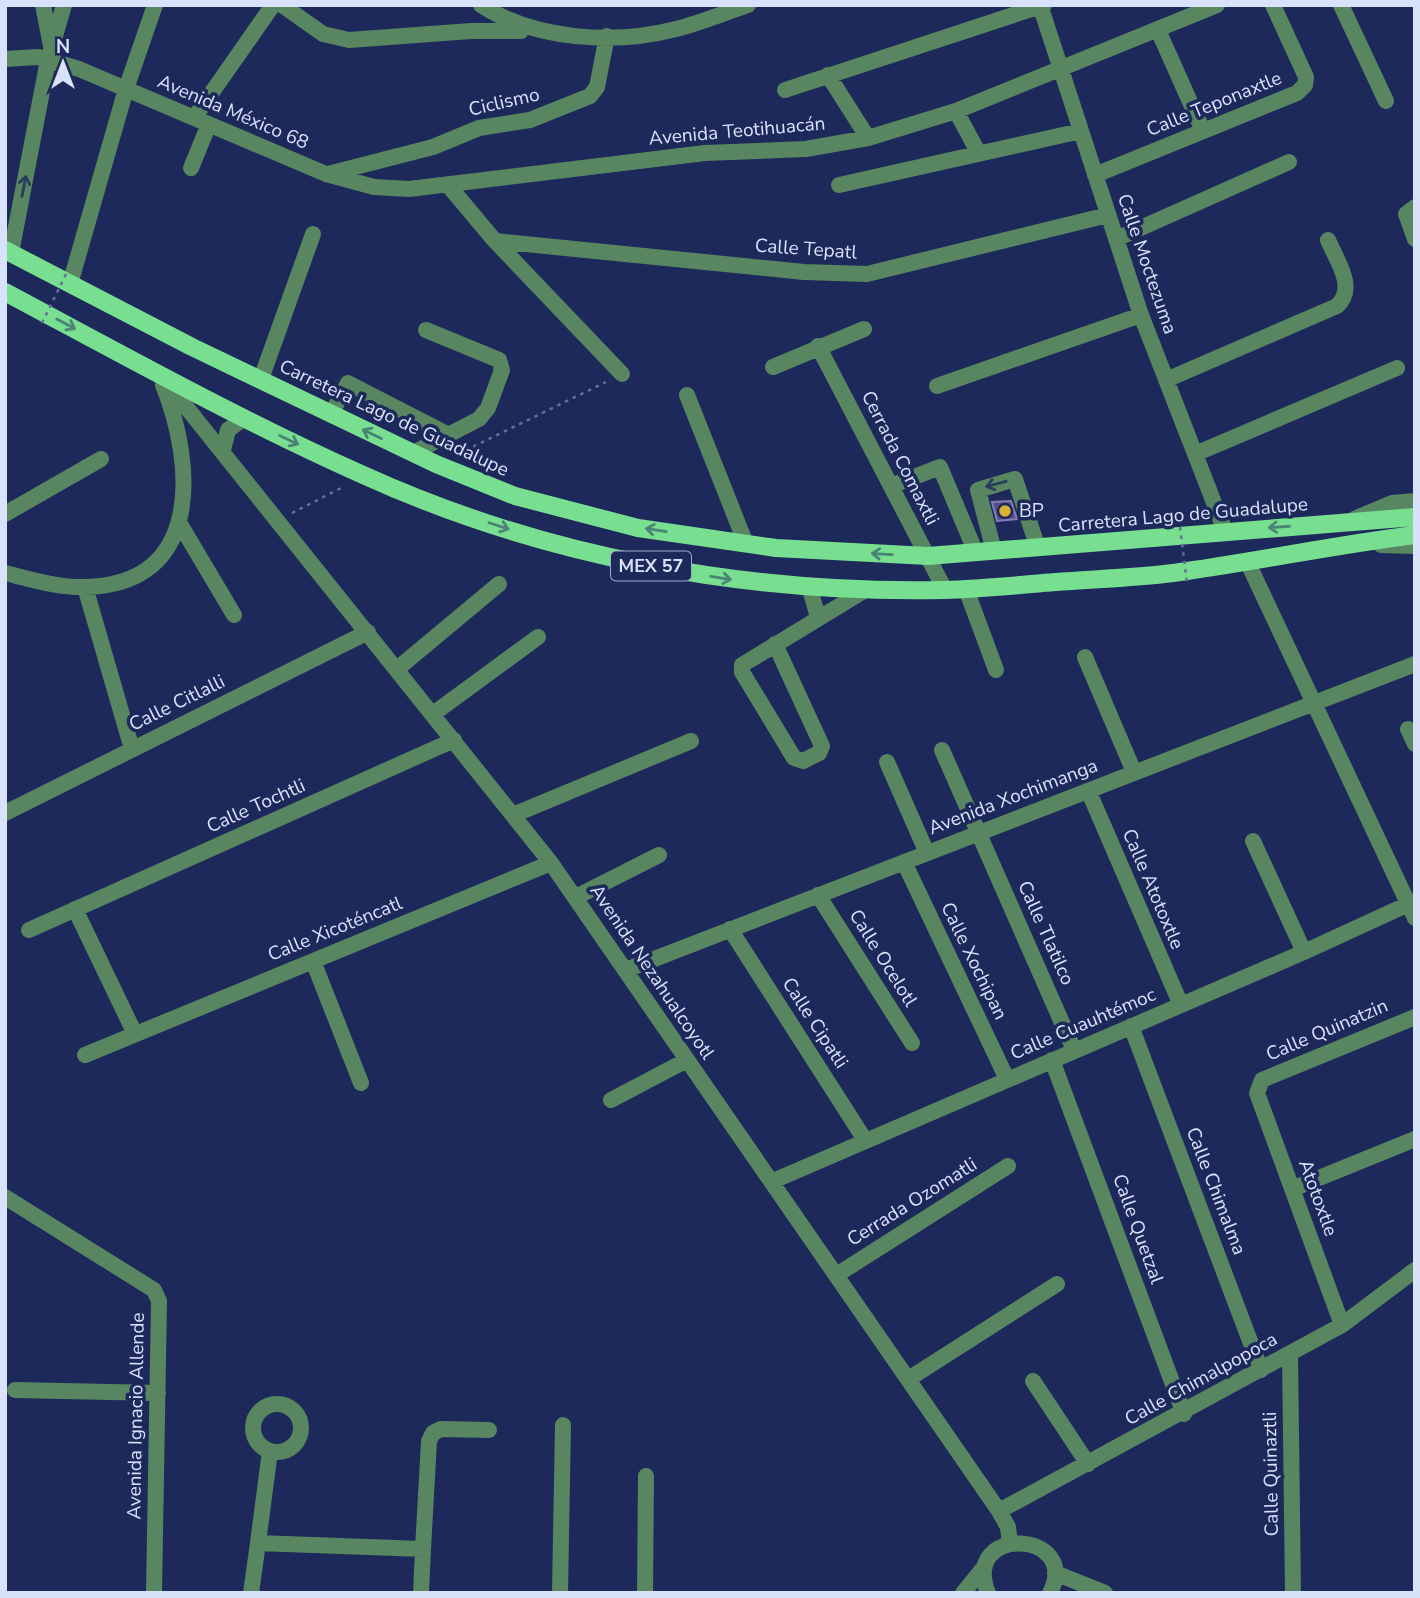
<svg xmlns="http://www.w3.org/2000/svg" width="1420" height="1598" font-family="'Nunito Sans',sans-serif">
	<rect width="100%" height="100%" fill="#1d295a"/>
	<path fill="#574f86" stroke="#857db9" stroke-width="2" d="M1011 501 1017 519 997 521 992 502Z"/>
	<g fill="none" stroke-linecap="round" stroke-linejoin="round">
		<path stroke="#657098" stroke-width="2.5" stroke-dasharray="3.5 5" stroke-linecap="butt" d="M458 454 606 382
			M292 513 345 486"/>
		<path stroke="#578660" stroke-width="16" d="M43 5 51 46
			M282 5 323 34 349 40 471 31H521
			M481 5C535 40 614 45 676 29 700 23 724 13 748 5
			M1040 5 1141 315 1225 531
			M1341 5 1386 101
			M1158 30 1203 131
			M5 59 38 57 79 69 326 174 374 187 409 189 705 153 806 149 868 138 956 111 1217 5
			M828 75 868 138
			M785 90 1044 5
			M956 111 979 154
			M194 118 273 5
			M191 168 209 124
			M328 174 433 147 479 128 530 120 590 96 597 87 607 36
			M1095 175 1297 93 1305 85 1306 77 1273 5
			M448 185 495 241 622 374
			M839 185 1081 131
			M1415 207 1406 214 1415 239
			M1116 239 1289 162
			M495 241 804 272 867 274 1108 215
			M11 253 48 60 64 5
			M70 284 126 89 155 5
			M818 346 945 590
			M773 367 864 329
			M163 378 551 863 999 1511 1008 1527 1010 1543
			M261 379 313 234
			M1166 380 1337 306C1357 288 1337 261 1328 240
			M937 386 1141 315
			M687 395 746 544
			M331 414 348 383 449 435
			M223 450 228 430 244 418
			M413 453 479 419 488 408 502 370 499 360 426 330
			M1195 454 1397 368
			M891 486 940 467 976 553
			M5 514 101 459
			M1354 519 1392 503 1415 501
			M180 524 234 615
			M1381 545 1415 546
			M994 551 978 490 1015 479 1038 548
			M1247 561 1415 918
			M5 573C30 579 59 588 85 587 203 585 195 465 163 385
			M809 586 818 617
			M85 587 132 749
			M966 589 996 670
			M775 644 822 746 819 753 803 761 794 758 742 672V665L867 589
			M1085 657 1134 772
			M397 669 499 584
			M433 714 538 637
			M1408 729 1415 744
			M942 750 1074 1050
			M887 762 927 853
			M1088 790 1181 1005
			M5 813 368 632
			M513 815 691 741
			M1253 841 1304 952
			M904 862 1007 1079
			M818 895 912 1043
			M576 897 659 855
			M75 909 135 1034
			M730 929 865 1140
			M29 930 454 740
			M313 961 361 1083
			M626 970 1415 664
			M1131 1026 1261 1370
			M85 1055 551 863
			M1052 1060 1184 1414
			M611 1100 687 1060
			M773 1181 1304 952 1415 901
			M1292 1189 1415 1139
			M5 1197 154 1290 159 1301 154 1593
			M838 1274 1008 1166
			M1342 1325 1257 1093 1262 1080 1415 1017
			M1290 1354 1293 1593
			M910 1378 1057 1284
			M1033 1381 1088 1464
			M15 1390 158 1393
			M253 1428a24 24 0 1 1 48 0a24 24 0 1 1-48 0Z
			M999 1511 1342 1325 1415 1270
			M258 1543 270 1451
			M1055 1573 1105 1593
			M251 1593 258 1543 423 1549 429 1441 433 1433 441 1429 489 1430
			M421 1593 423 1549
			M560 1593 563 1425
			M645 1593 646 1476
			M963 1593 985 1566
			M988 1593C960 1524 1082 1530 1050 1593"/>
		<path stroke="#78df90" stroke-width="18" d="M5 250 192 347 436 464 515 496 638 528 776 548 928 556 1415 517
			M5 292C123 355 240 420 361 474 543 557 745 594 944 590 981 589 1019 585 1055 582 1094 579 1134 578 1173 573 1254 562 1334 545 1415 535"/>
		<path stroke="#657098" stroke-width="2.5" stroke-dasharray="3.5 5" stroke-linecap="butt" d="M42 323 68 270
			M1180 527 1187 583"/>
	</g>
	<defs><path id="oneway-shaft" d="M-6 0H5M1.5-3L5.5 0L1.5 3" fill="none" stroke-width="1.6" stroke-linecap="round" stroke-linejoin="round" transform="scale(1.75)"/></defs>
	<g stroke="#293c5b">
		<use href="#oneway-shaft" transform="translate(24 186) rotate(-79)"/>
		<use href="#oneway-shaft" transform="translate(996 484) rotate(165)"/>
	</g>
	<g stroke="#4a8475">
		<use href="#oneway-shaft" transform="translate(66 324) rotate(28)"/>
		<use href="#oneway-shaft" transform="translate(372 434) rotate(-154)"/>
		<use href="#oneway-shaft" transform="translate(289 440) rotate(26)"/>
		<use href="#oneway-shaft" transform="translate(499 526) rotate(18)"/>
		<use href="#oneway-shaft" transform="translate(1279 527) rotate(176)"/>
		<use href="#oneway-shaft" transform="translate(656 530) rotate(-171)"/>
		<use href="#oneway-shaft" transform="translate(882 554) rotate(-177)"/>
		<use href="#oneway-shaft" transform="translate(721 578) rotate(9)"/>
	</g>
	<circle fill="#dcb233" stroke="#1d295a" stroke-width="2.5" cx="1005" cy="511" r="7"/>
	<g text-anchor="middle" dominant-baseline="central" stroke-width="7" stroke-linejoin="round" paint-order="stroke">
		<rect fill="#1d295a" stroke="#a1aacb" stroke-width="2" x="611" y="551.5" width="80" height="29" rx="5"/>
		<g font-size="18" font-weight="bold" fill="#d9e2fb">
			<text x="651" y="566">MEX 57</text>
		</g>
		<g font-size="19" fill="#d9e2fb" stroke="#1d295a">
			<text transform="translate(504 102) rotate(-13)">Ciclismo</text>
			<text transform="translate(1214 104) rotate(-22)">Calle Teponaxtle</text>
			<text transform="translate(233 112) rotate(23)">Avenida México 68</text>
			<text transform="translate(737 131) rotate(-5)">Avenida Teotihuacán</text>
			<text transform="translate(806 249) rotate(4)">Calle Tepatl</text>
			<text transform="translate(1147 264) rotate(71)">Calle Moctezuma</text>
			<text transform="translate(394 418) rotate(25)">Carretera Lago de Guadalupe</text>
			<text transform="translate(900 458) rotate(63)">Cerrada Comaxtli</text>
			<text transform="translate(1183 515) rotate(-5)">Carretera Lago de Guadalupe</text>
			<text transform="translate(177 703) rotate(-26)">Calle Citlalli</text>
			<text transform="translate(1013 797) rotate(-21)">Avenida Xochimanga</text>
			<text transform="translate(256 806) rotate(-24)">Calle Tochtli</text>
			<text transform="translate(1153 889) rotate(67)">Calle Atotoxtle</text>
			<text transform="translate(335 929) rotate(-22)">Calle Xicoténcatl</text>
			<text transform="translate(1046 933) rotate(66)">Calle Tlatilco</text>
			<text transform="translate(883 958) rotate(58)">Calle Ocelotl</text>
			<text transform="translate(974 961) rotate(64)">Calle Xochipan</text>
			<text transform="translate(652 972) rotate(56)">Avenida Nezahualcoyotl</text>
			<text transform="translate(815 1023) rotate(57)">Calle Cipatli</text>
			<text transform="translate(1083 1024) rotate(-23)">Calle Cuauhtémoc</text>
			<text transform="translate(1327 1030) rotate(-23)">Calle Quinatzin</text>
			<text transform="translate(1216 1191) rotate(69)">Calle Chimalma</text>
			<text transform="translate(1318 1198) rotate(70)">Atotoxtle</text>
			<text transform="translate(912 1202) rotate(-32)">Cerrada Ozomatli</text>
			<text transform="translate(1138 1229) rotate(70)">Calle Quetzal</text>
			<text transform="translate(1201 1379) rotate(-29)">Calle Chimalpopoca</text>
			<text transform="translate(136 1416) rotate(-89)">Avenida Ignacio Allende</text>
			<text transform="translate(1271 1474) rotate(-91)">Calle Quinaztli</text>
		</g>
		<g font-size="19" fill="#d9e2fb" stroke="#1d295a" text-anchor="start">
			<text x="1019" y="511">BP</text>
		</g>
	</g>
	<rect width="1420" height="1598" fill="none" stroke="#d9e2fb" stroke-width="14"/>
	<g transform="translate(63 63)" stroke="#1d295a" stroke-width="5" paint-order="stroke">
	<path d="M0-5L12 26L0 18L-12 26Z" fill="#d9e2fb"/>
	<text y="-10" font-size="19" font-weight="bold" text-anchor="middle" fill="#d9e2fb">N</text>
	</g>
</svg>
